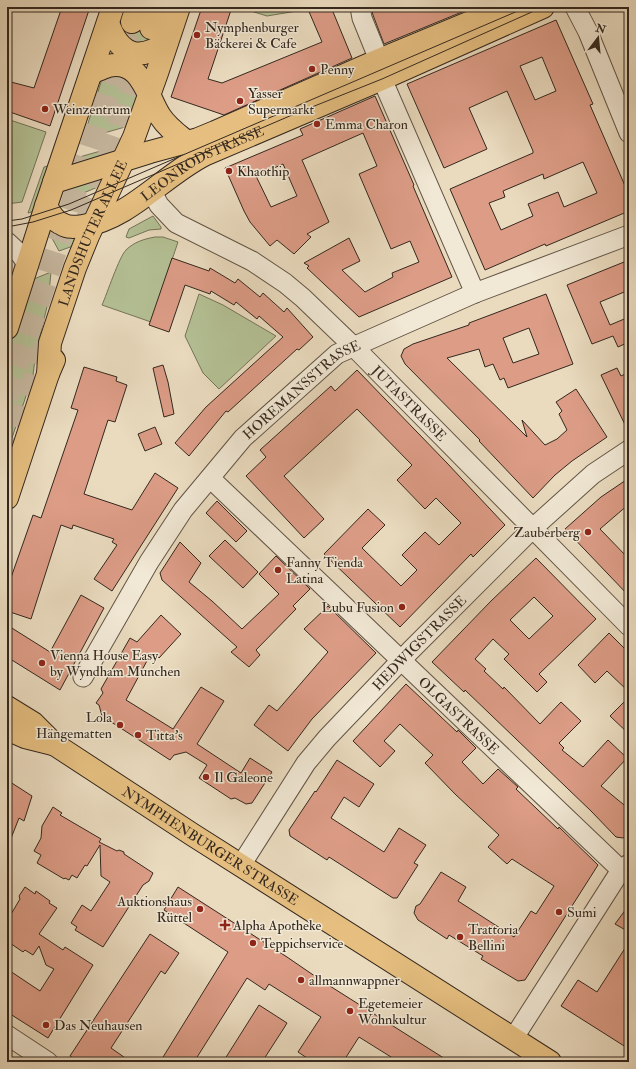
<svg xmlns="http://www.w3.org/2000/svg" width="636" height="1069" font-family="'IM FELL Double Pica',serif">
	<rect width="100%" height="100%" fill="#eadbbf"/>
	<filter id="stains"><feTurbulence type="fractalNoise" baseFrequency=".005" numOctaves="4"/><feColorMatrix values="0 0 0 0 .2 0 0 0 0 .09 0 0 0 0 .02 0 0 0 .5 -.17"/></filter>
	<radialGradient id="worn" r=".72"><stop offset=".6" stop-color="#630" stop-opacity="0"/><stop offset="1" stop-color="#630" stop-opacity=".3"/></radialGradient>
	<path fill="#b4c195" stroke="#74745a" d="M120 7H128L159 31 158 41 132 46 116 18Z
		M238 7H304L303 10 267 16Z
		M118 70 140 90 132 125 83 139 102 79Z
		M7 119 46 132 22 202 7 204Z
		M125 144 121 154 73 166 76 158Z
		M52 165 35 211 28 213 44 167Z
		M108 172 105 184 62 202 66 187Z
		M153 216 161 227V229L149 230 129 238 126 237 129 229Z
		M49 228C58 236 66 239 78 236L76 245 59 251 47 229Z
		M155 237H163L178 242 151 322 102 305C107 294 119 257 126 250 134 242 144 239 155 237Z
		M51 272 48 303 36 351 33 375 7 453V349L29 281Z
		M199 294 223 305 276 336 219 389 203 373 185 336Z"/>
	<path fill="#dc9c86" stroke="#34281e" fill-rule="evenodd" d="M62 7H90L50 126 7 111V81L34 88Z
		M202 7H232L208 79 222 83 322 42 307 7H331L352 58 224 115 171 97Z
		M371 7H474L384 44 373 15Z
		M556 20 593 104 590 105 629 195V211L546 246 545 244 485 270 450 189 533 153V151L507 91 469 108 487 149 444 168 407 84ZM542 57 556 91 535 100 520 66ZM583 162 597 193 564 207 558 192 528 204 533 216 501 230 489 203 505 197 503 191 543 174 544 179Z
		M375 96 414 185 413 186 452 277 359 317 307 268 309 266 304 263 349 238 360 261 342 270 365 292 393 277 392 273 419 262 410 241 391 249 359 174 377 166 363 133 302 160 329 222 307 234 311 237 294 254 277 240 270 246 250 222 244 211 225 168 303 135 300 129ZM283 164 297 196 271 207 256 176Z
		M172 258 209 271 210 268 235 283 238 279 260 297 263 293 284 312 287 308 313 337 299 350 297 349 228 412 226 411 189 456 175 443 206 407 283 337 259 316 257 319 236 302 234 305 211 291 210 294 185 285 169 332 149 325Z
		M629 260V290L600 302 610 325 629 317V342L618 347 613 336 592 344 567 285Z
		M546 294 573 364 508 388 504 378 500 380 493 364 485 367 479 349 447 358 527 437 522 420 545 445 557 439 567 430 559 414 562 411 556 402 576 389 607 437 572 461 555 475 533 498 479 441 480 440 405 364 401 356 404 349 413 344 469 325V323ZM529 328 539 354 513 363 503 338Z
		M163 365 168 382 174 414 164 417 153 368Z
		M84 367 117 377 116 381 127 385 115 422 108 420 84 494 132 510 155 473 178 488 112 591 94 579 117 545 112 542 114 539 73 525 72 529 61 525 31 619 7 611V589L33 515 41 518 78 410 71 408Z
		M617 368 621 376 629 372V433L601 375Z
		M357 370 447 463 505 525 473 557 471 554 400 627 324 554 368 509 385 525 362 548 401 586 417 570 402 555 425 532 439 545 461 523 436 498 425 509 397 480 412 465 357 409 284 476 324 519 304 538 246 476 266 457 260 450 331 386 335 391Z
		M155 427 162 444 145 451 138 434Z
		M629 478V504L600 529 629 559V596L565 529 601 497Z
		M217 501 247 531 236 542 206 513Z
		M225 540 258 572 243 588 209 556Z
		M180 542 201 563 189 582 212 601 242 629 279 594 259 574 276 556 310 589 293 606 296 609 256 650 260 655 249 667 231 652 237 647 162 580 160 573Z
		M536 558 596 619 539 674 547 682 537 692 504 659 509 654 493 639 475 659 486 669 484 671 503 689 504 687 540 724 561 702 581 721 559 743 564 748 562 750 583 767 608 740 627 758 601 786 629 809V835L623 838 616 837 591 811 465 690 464 692 432 662 491 601ZM534 597 553 616 529 639 510 620Z
		M81 595 104 608 60 690 7 657V625L50 652Z
		M328 606 376 653 312 719 288 751 254 725 269 705 277 711 328 652 304 629Z
		M161 615 181 634 159 658 155 654 151 658 149 657 126 700 173 729 201 687 224 701 197 744 241 773 250 758 272 772 252 803 246 804 235 798 231 799 199 778 207 765 186 752 174 755 170 760 102 716 99 705 96 703 103 693 101 689 130 638 137 642Z
		M609 633 629 653V692L607 671 595 683 578 665Z
		M406 684 457 732 458 730 476 748 462 762 483 784 498 769 518 787 516 789 558 829 559 827 598 865 525 980 518 981 481 959 483 956 449 935 447 939 418 920 414 913 416 906 420 904 441 872 466 887 458 901 514 937 531 911 536 914 554 886 512 859 507 864 488 847 499 835 455 794 425 763 433 755 400 724 384 741 395 751 380 767 353 741Z
		M629 697V734L610 716Z
		M337 760 374 784 359 807 344 797 331 818 384 852 399 828 426 845 414 863 418 865 397 898H393L329 857 327 860 290 836 289 830 315 791 316 792Z
		M7 780 32 796 24 821 19 818 8 846H7Z
		M53 807 62 813 60 815 101 839 99 842 117 851 119 850 124 852V854L153 873 149 881 143 885 103 947 75 930 77 927 71 923 82 905 91 911 110 882 101 876 100 845 87 866 85 865 77 878 72 875 69 880 65 878 64 879 37 863 41 855 34 851 41 838 42 826Z
		M25 887 35 894 36 891 50 901 49 903 57 908 39 934 63 950 65 947 93 965 48 1038 7 1012V969L40 991 54 969 46 965 39 946 33 955 25 950 23 952 7 941V921L20 899 19 896Z
		M178 887 287 957 322 981 450 1062H399L359 1037 343 1062H313L298 1052 321 1017 269 984 265 990 247 978 194 1062H160L228 952 164 910Z
		M629 905V932L615 924Z
		M150 934 179 953 165 974 161 971 111 1048 131 1062H79L70 1056Z
		M629 942V1049L561 1006 578 980 597 992Z
		M259 1005 287 1023 284 1028 262 1062H223Z"/>
	<g fill="none" stroke-linecap="round" stroke-linejoin="round">
		<path stroke="#c6b79f" stroke-width="22" stroke-dasharray="22 11" stroke-linecap="butt" d="M87 220 151 28
			M7 398 132 22
			M7 459 47 340"/>
		<g stroke="#625546" stroke-width="21">
			<g id="minor">
				<path d="M360 7 362 18 379 60"/>
				<path d="M575 7 588 32 629 133"/>
				<path d="M382 79 475 293"/>
				<path id="s1" d="M152 192 159 205 176 223 252 261 285 283 303 298 354 347 629 626"/>
				<path d="M7 242 21 255 28 266"/>
				<path id="s2" d="M210 478 621 870"/>
				<path id="s3" d="M83 677 149 562 183 510 243 438 337 354 475 293 629 235"/>
				<path id="s4" d="M241 865 306 763 327 738 410 651 533 528 593 474 629 450"/>
				<path d="M7 1035 48 1062"/>
				<path d="M513 1039 621 870 629 864"/>
			</g>
		</g>
		<g stroke="#34281e" stroke-width="24">
			<g id="major">
				<path d="M108 23C120 56 139 62 167 42"/>
				<path d="M91 73C96 71 102 68 108 66 141 58 147 96 160 116 167 127 177 134 187 142"/>
				<path d="M54 182 150 152 198 139 215 132 379 60 507 7"/>
				<path id="s5" d="M46 206C50 213 54 221 62 224 68 228 75 227 83 226 130 218 163 176 204 155L382 79 543 7"/>
				<path d="M7 328 46 206 113 7"/>
				<path id="s6" d="M48 374 50 343 75 268 88 236 134 137 157 73 179 7"/>
				<path d="M7 498 48 374 54 360"/>
				<path id="s7" d="M7 707 33 723 54 744 193 835 550 1062"/>
				<path d="M7 729 25 737 53 744"/>
			</g>
		</g>
		<g stroke="#34281e" stroke-width="24">
			<path id="highway" d="M132 22 137 7
				M151 28 158 7"/>
		</g>
		<use href="#minor" stroke="#f1e8d5" stroke-width="19"/>
		<use href="#major" stroke="#e5be80" stroke-width="22"/>
		<use href="#highway" stroke="#e5be80" stroke-width="22"/>
		<path stroke="#34281e" stroke-width="1" d="M7 221 22 219 69 204 527 7
			M7 227 33 222 71 210 292 115 382 79 543 7"/>
	</g>
	<g fill="#8f2418" stroke="#f1e8d5" stroke-width="1.5">
		<circle cx="197" cy="35" r="4"/>
		<circle cx="312" cy="69" r="4"/>
		<circle cx="240" cy="101" r="4"/>
		<circle cx="45" cy="109" r="4"/>
		<circle cx="317" cy="124" r="4"/>
		<circle cx="229" cy="171" r="4"/>
		<circle cx="588" cy="532" r="4"/>
		<circle cx="278" cy="570" r="4"/>
		<circle cx="402" cy="607" r="4"/>
		<circle cx="42" cy="663" r="4"/>
		<circle cx="120" cy="725" r="4"/>
		<circle cx="138" cy="735" r="4"/>
		<circle cx="206" cy="777" r="4"/>
		<circle cx="200" cy="909" r="4"/>
		<circle cx="559" cy="912" r="4"/>
		<path d="M223 919h4v4h4v4h-4v4h-4v-4h-4v-4h4z"/>
		<circle cx="460" cy="937" r="4"/>
		<circle cx="253" cy="943" r="4"/>
		<circle cx="301" cy="980" r="4"/>
		<circle cx="350" cy="1011" r="4"/>
		<circle cx="46" cy="1025" r="4"/>
	</g>
	<g text-anchor="middle" dominant-baseline="central" stroke-width="3" stroke-linejoin="round" paint-order="stroke">
		<g font-size="14" fill="#34281e" stroke="#f1e8d5" text-anchor="start">
			<text x="205" y="27">Nymphenburger<tspan x="205" dy="16">Bäckerei &amp; Cafe</tspan></text>
			<text x="320" y="69">Penny</text>
			<text x="248" y="93">Yasser<tspan x="248" dy="16">Supermarkt</tspan></text>
			<text x="53" y="109">Weinzentrum</text>
			<text x="325" y="124">Emma Charon</text>
			<text x="237" y="171">Khaothip</text>
			<text x="580" y="532" text-anchor="end">Zauberberg</text>
			<text x="286" y="562">Fanny Tienda<tspan x="286" dy="16">Latina</tspan></text>
			<text x="394" y="607" text-anchor="end">Lubu Fusion</text>
			<text x="50" y="655">Vienna House Easy<tspan x="50" dy="16">by Wyndham Munchen</tspan></text>
			<text x="112" y="717" text-anchor="end">Lola<tspan x="112" dy="16">Hängematten</tspan></text>
			<text x="146" y="735">Titta's</text>
			<text x="214" y="777">Il Galeone</text>
			<text x="192" y="901" text-anchor="end">Auktionshaus<tspan x="192" dy="16">Rüttel</tspan></text>
			<text x="567" y="912">Sumi</text>
			<text x="233" y="925">Alpha Apotheke</text>
			<text x="468" y="929">Trattoria<tspan x="468" dy="16">Bellini</tspan></text>
			<text x="261" y="943">Teppichservice</text>
			<text x="309" y="980">allmannwappner</text>
			<text x="358" y="1003">Egetemeier<tspan x="358" dy="16">Wohnkultur</tspan></text>
			<text x="54" y="1025">Das Neuhausen</text>
		</g>
		<g font-size="14" fill="#34281e" stroke="#f1e8d5">
			<text stroke="none"><textPath href="#s5" startOffset="182">LEONRODSTRASSE</textPath></text>
			<text stroke="none"><textPath href="#s6" startOffset="149">LANDSHUTER ALLEE</textPath></text>
			<text stroke="none"><textPath href="#s3" startOffset="365">HOREMANSSTRASSE</textPath></text>
			<text stroke="none"><textPath href="#s1" startOffset="337">JUTASTRASSE</textPath></text>
			<text stroke="none"><textPath href="#s4" startOffset="286">HEDWIGSTRASSE</textPath></text>
			<text stroke="none"><textPath href="#s2" startOffset="344">OLGASTRASSE</textPath></text>
			<text stroke="none"><textPath href="#s7" startOffset="247">NYMPHENBURGER STRASSE</textPath></text>
		</g>
	</g>
	<rect width="636" height="1069" fill="none" stroke="#eadbbf" stroke-width="24"/>
	<rect x="8" y="8" width="620" height="1053" fill="none" stroke="#34281e" stroke-width="2"/>
	<rect x="12" y="12" width="612" height="1045" fill="none" stroke="#34281e"/>
	<g transform="translate(598 38) rotate(16)" stroke="#f1e8d5" stroke-width="3" paint-order="stroke">
	<path d="M0-3L7 15L0 10L-7 15Z" fill="#34281e"/>
	<text y="-6" font-size="11" font-weight="bold" text-anchor="middle" fill="#34281e">N</text>
	</g>
	<rect width="100%" height="100%" filter="url(#stains)"/>
	<rect width="100%" height="100%" fill="url(#worn)"/>
</svg>
